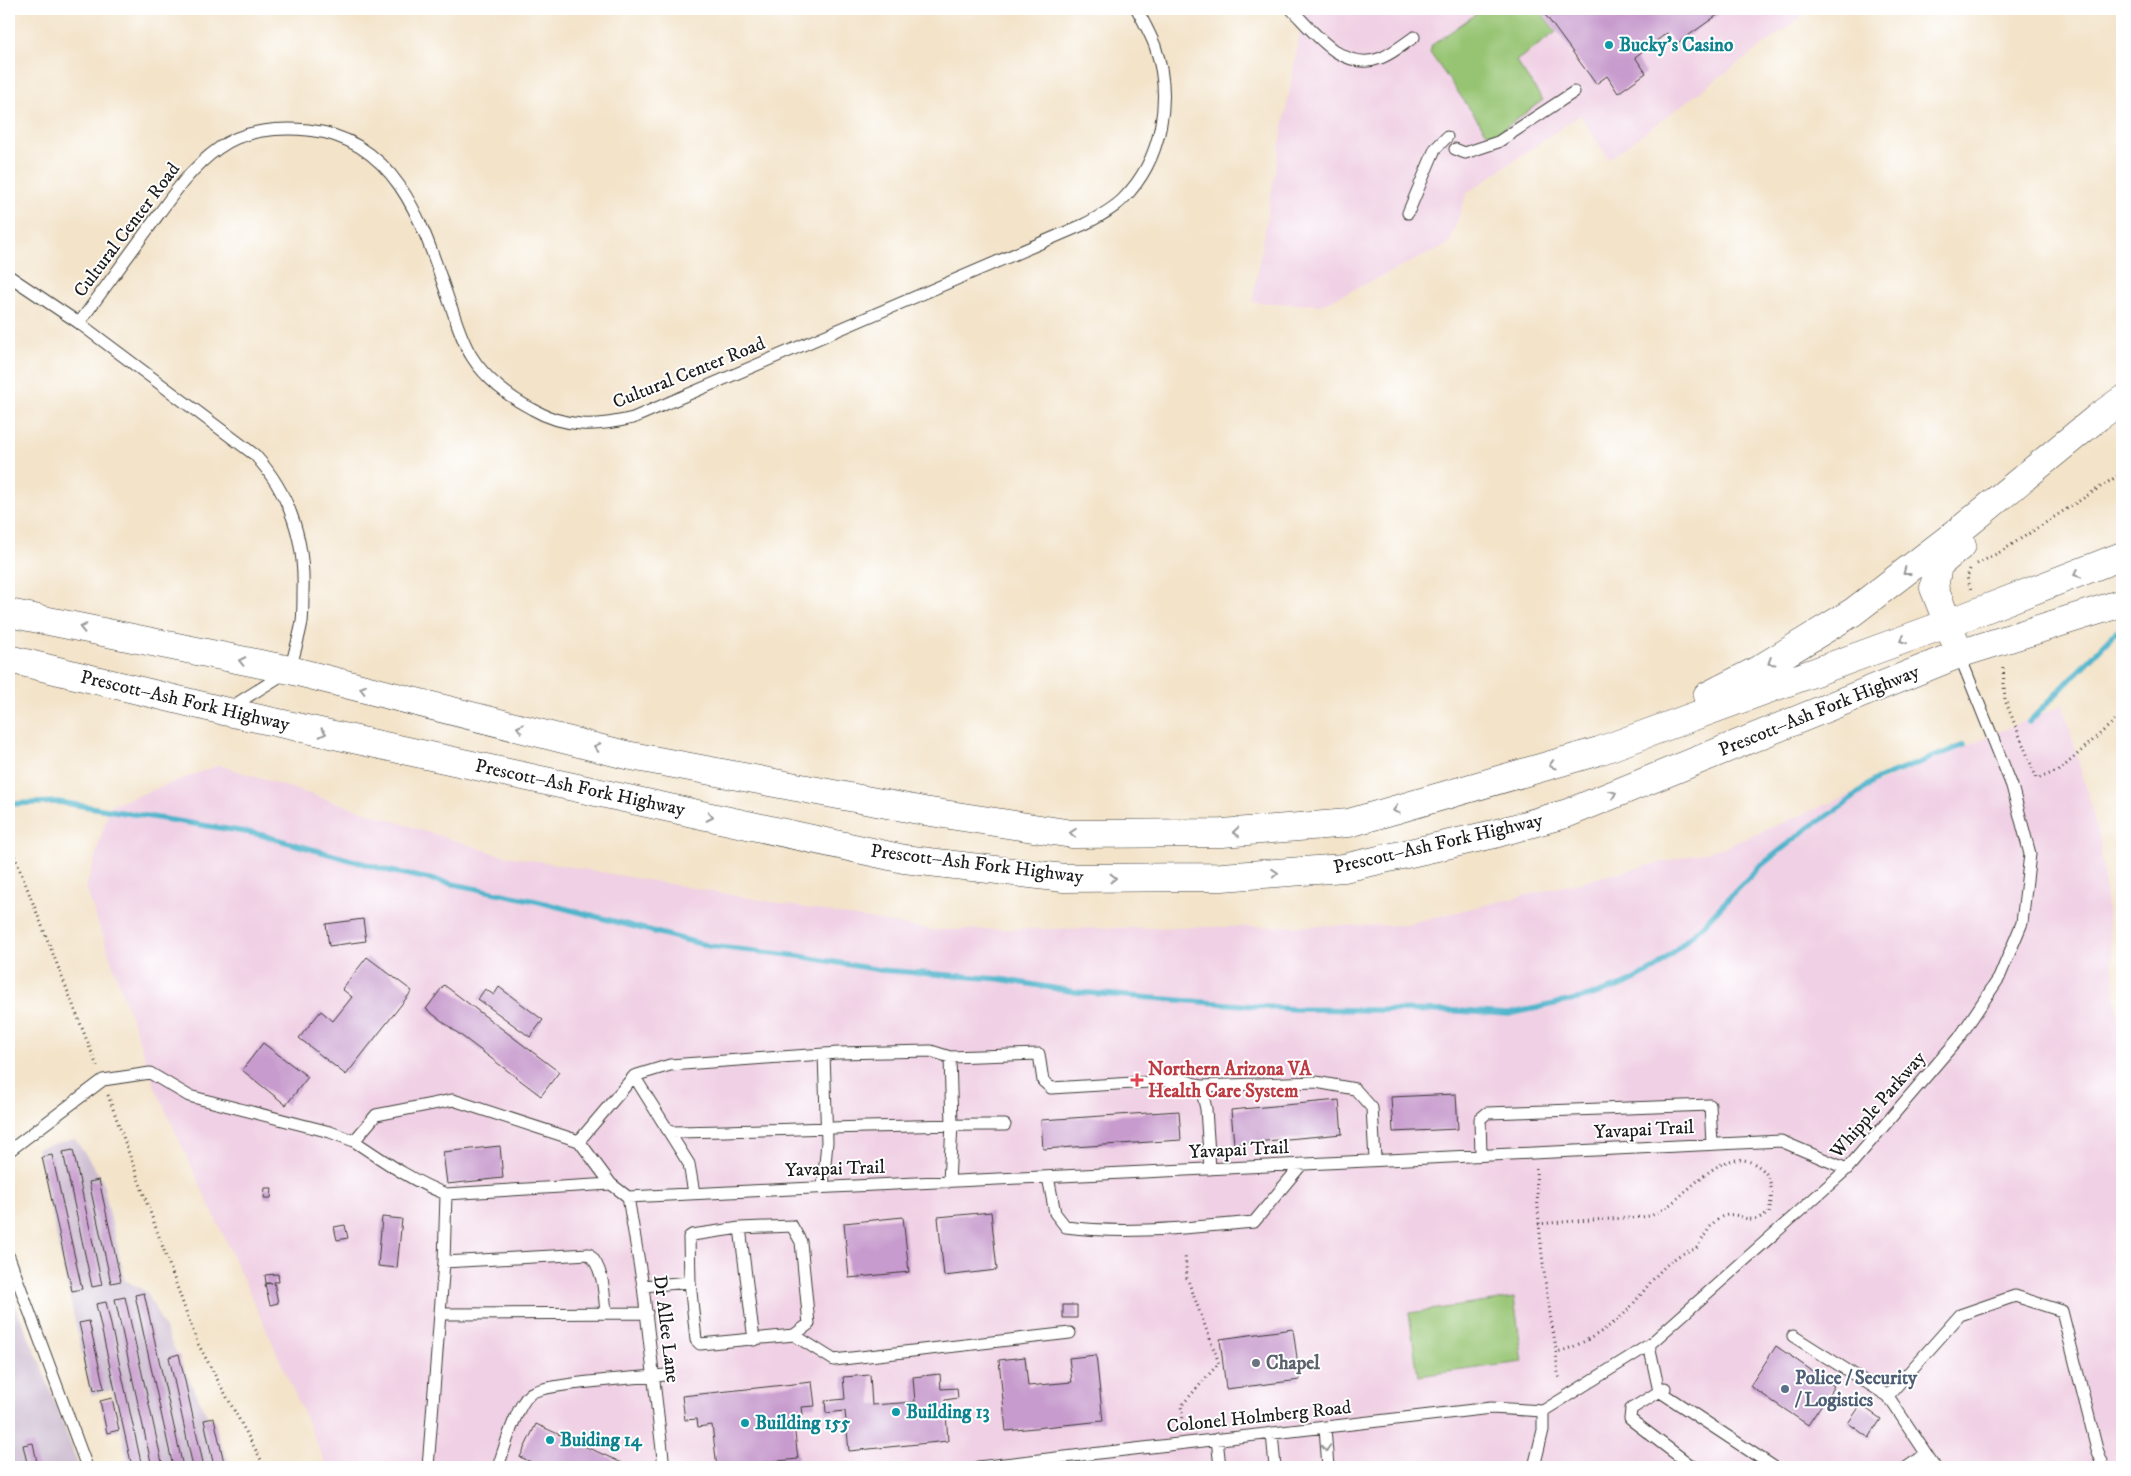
<svg xmlns="http://www.w3.org/2000/svg" width="2131" height="1476" font-family="'IM FELL DW Pica',serif">
	<rect width="100%" height="100%" fill="#fff"/>
	<filter id="ink" filterUnits="userSpaceOnUse"><feTurbulence type="fractalNoise" baseFrequency=".02" numOctaves="2"/><feDisplacementMap in="SourceGraphic" scale="10" xChannelSelector="R" yChannelSelector="G"/><feConvolveMatrix kernelMatrix="1 2 1 2 8 2 1 2 1" color-interpolation-filters="sRGB"/></filter>
	<filter id="wash" filterUnits="userSpaceOnUse"><feTurbulence type="fractalNoise" baseFrequency=".0096" numOctaves="4" result="noise"/><feDisplacementMap in="SourceGraphic" scale="20" xChannelSelector="R" yChannelSelector="G"/><feGaussianBlur stdDeviation="1.12" result="paint"/><feColorMatrix in="noise" values="0 0 0 0 0 0 0 0 0 0 0 0 0 0 0 0 0 1.4 0 .05"/><feComposite in="paint" operator="in"/></filter>
	<g filter="url(#wash)">
		<rect width="100%" height="100%" fill="#f3e3c9"/>
		<path fill="#f0d0e4" d="M1304 9H1812L1609 159 1580 115 1467 193 1449 244 1321 305 1252 302Z
			M2063 705 2100 839 2122 1060V1467H327L269 1335 155 1087 86 888 110 806 219 765 497 854 932 930 1402 925 1725 847Z"/>
		<path fill="#cebed1" d="M75 1139 102 1179 125 1280 147 1292 232 1467H129L112 1390 91 1395 37 1148Z
			M9 1292 41 1365 79 1467H9Z"/>
		<path fill="#96c472" stroke="#597047" d="M1483 9H1539L1556 32 1516 61 1543 100 1498 133H1487L1430 53 1432 45Z
			M1514 1298 1523 1362 1418 1376 1409 1313Z"/>
		<g fill="none" stroke-linecap="round" stroke-linejoin="round">
			<path stroke="#4db4cb" stroke-width="5.5" d="M2029 722 2122 626
				M9 804 58 802 258 834 390 871 536 901 709 946 799 956 880 970 1000 979 1076 992 1293 1009 1457 1011 1509 1014 1586 997 1623 985 1655 969 1703 925 1759 867 1807 829 1844 805 1875 780 1964 745"/>
		</g>
		<g id="blocks">
			<path fill="#c79bcd" d="M1541 9H1726L1675 45 1667 33 1635 57 1646 73 1618 93 1607 76 1596 84Z
				M363 919 366 941 329 946 326 924Z
				M367 957 412 991 346 1075 299 1038 321 1011 333 1021 352 997 342 989Z
				M444 985 559 1072 541 1096 426 1009Z
				M499 987 543 1020 530 1037 478 999 485 989 494 995Z
				M263 1043 308 1077 286 1105 242 1070Z
				M1456 1094 1458 1129 1393 1132 1391 1097Z
				M1339 1100 1342 1134 1234 1144 1231 1110Z
				M1179 1111 1181 1140 1043 1149 1041 1120Z
				M500 1146 503 1178 447 1184 443 1152Z
				M73 1150 102 1285 92 1287 63 1152Z
				M52 1155 82 1289 72 1291 42 1157Z
				M99 1180 121 1281 111 1283 89 1182Z
				M265 1188H272L271 1198H264Z
				M991 1212 997 1270 944 1276 938 1217Z
				M382 1217 402 1219 397 1268 378 1266Z
				M903 1217 909 1272 849 1278 844 1223Z
				M345 1225 348 1238 337 1240 334 1227Z
				M278 1274 279 1282H274L278 1303 270 1305 265 1284 272 1283H266L265 1275Z
				M144 1293 183 1467H173L135 1295Z
				M125 1297 163 1467H152L115 1299Z
				M106 1302 142 1467H132L96 1304Z
				M1063 1305H1077V1318H1063Z
				M89 1321 104 1388 94 1390 79 1323Z
				M1293 1329 1300 1380 1226 1389 1220 1339Z
				M1776 1346 1834 1386 1808 1425 1750 1386Z
				M179 1354 204 1467H193L169 1357Z
				M1096 1355 1103 1421 1006 1431 999 1360 1025 1357 1028 1386 1072 1382 1069 1358Z
				M940 1374 941 1389 957 1388 958 1398 945 1400 948 1441 849 1451 845 1411 826 1413 825 1401 845 1399 843 1377 870 1375 872 1405 915 1402 913 1377Z
				M812 1382 815 1406 802 1407 803 1415 793 1416 798 1459 717 1467 712 1425 698 1427 697 1419 685 1420 682 1396Z
				M112 1398 119 1430 107 1433 100 1401Z
				M1861 1405 1881 1419 1869 1438 1848 1423Z
				M214 1418 225 1467H214L204 1420Z
				M536 1424 631 1467H542L520 1457Z
				M33 1443 38 1467H28L23 1445Z"/>
		</g>
	</g>
	<g filter="url(#ink)">
		<use href="#blocks" fill-opacity="0" stroke="#3c3a36" stroke-width="1"/>
		<g fill="none" stroke-linecap="round" stroke-linejoin="round">
			<g stroke="#3c3a36" stroke-width="13">
				<path id="service" d="M1291 9C1314 32 1343 73 1381 58 1393 53 1404 44 1414 37
					M1455 149 1465 153 1498 142 1574 92
					M1408 213 1435 149 1447 137
					M9 276 79 323 255 455C290 494 305 540 303 592 303 601 303 612 302 622 299 638 294 654 290 670L228 709
					M79 323C102 292 125 260 148 229 169 200 189 169 219 148 243 130 279 127 308 130 399 139 424 228 449 301 456 319 461 340 472 357 485 378 510 398 532 409 565 428 597 427 633 418L1085 224C1098 217 1112 210 1123 199 1162 160 1173 98 1155 46 1150 33 1143 21 1137 9
					M950 1057 1039 1054 1043 1081 1051 1088 1183 1080 1201 1086 1206 1109 1210 1169
					M634 1076 689 1164 694 1193
					M1201 1086 1316 1082 1355 1089 1372 1108 1375 1159
					M669 1132C781 1131 893 1124 1005 1125
					M579 1141 634 1076 670 1065 838 1053 931 1051 950 1057 952 1124 949 1182
					M9 1151 103 1080 150 1073 189 1096 330 1132 354 1141
					M1481 1155 1480 1119 1487 1113 1710 1105 1712 1144
					M1048 1177 1055 1213 1066 1227C1128 1235 1192 1227 1254 1222L1302 1164
					M823 1187 827 1142 824 1054
					M446 1194 611 1184
					M628 1197 1781 1141 1847 1169
					M628 1197 643 1286 664 1467
					M740 1228 754 1340
					M9 1257 87 1467
					M444 1262 589 1254C604 1269 604 1293 606 1313
					M643 1286 690 1282 696 1340 700 1344 794 1335 809 1324 801 1242 792 1226 740 1228 692 1235 689 1237 690 1282
					M440 1314 647 1313
					M794 1335 834 1360 1070 1333
					M1793 1336 1888 1396 1935 1467
					M1649 1345 1659 1391 1774 1467
					M1665 1388 1631 1409 1630 1419 1693 1467
					M1888 1396 1960 1315 2015 1296 2062 1311 2097 1449 2104 1467
					M1543 1411 1649 1345 1847 1169 1959 1038 1999 978 2022 923 2030 854 2012 786 1959 654
					M1325 1428 1328 1467
					M1272 1433 1275 1467
					M1217 1439 1220 1467
					M428 1467 444 1262 446 1194C412 1181 384 1161 354 1141L376 1115 453 1100 579 1141 611 1184 628 1197
					M498 1467C504 1450 516 1406 530 1394 540 1384 644 1377 665 1375
					M978 1467 1491 1408 1543 1411
					M1534 1467 1543 1430V1411
					M1907 1467 1926 1454"/>
			</g>
			<g stroke="#3c3a36" stroke-width="29">
				<path id="primary" d="M9 613 290 670 626 755 924 811 1072 834 1222 833 1349 823 1599 751 1949 623 2122 556
					M1954 639 1934 588 1938 565 1962 545
					M9 659 224 711 904 859 1064 878 1222 877 1344 868 1494 834 1568 813 1959 654 2122 603
					M1707 696 1758 670 1853 612 1965 526 2098 417 2122 400"/>
			</g>
			<path stroke="#3c3a36" stroke-width="3" stroke-dasharray="1 4" stroke-linecap="butt" d="M1977 564 2002 551 2122 473
				M1970 569 1967 577 1971 590
				M2003 668 2005 700 2037 779 2060 770 2122 714
				M9 842 97 1066
				M108 1095 197 1342 265 1467
				M1536 1168C1538 1227 1544 1284 1555 1342 1557 1355 1556 1368 1560 1380
				M1538 1224C1562 1222 1587 1220 1611 1219 1623 1218 1637 1218 1649 1216 1684 1207 1722 1133 1763 1170 1774 1180 1772 1199 1769 1213 1744 1228 1743 1210 1724 1216 1712 1219 1703 1239 1696 1249 1665 1255 1647 1290 1626 1312 1610 1328 1578 1348 1556 1352
				M1184 1428 1181 1406 1219 1363 1187 1278 1185 1255"/>
			<use href="#service" stroke="#fff" stroke-width="11"/>
			<use href="#primary" stroke="#fff" stroke-width="28"/>
		</g>
		<defs><path id="oneway-chevron" d="M-2-3.5L2.5 0L-2 3.5" fill="none" stroke-width="1.6" stroke-linecap="round" stroke-linejoin="round" transform="scale(1.25)"/></defs>
		<g stroke="#999">
			<use href="#oneway-chevron" transform="translate(1906 572) rotate(143)"/>
			<use href="#oneway-chevron" transform="translate(2077 574) rotate(159)"/>
			<use href="#oneway-chevron" transform="translate(83 628) rotate(-168)"/>
			<use href="#oneway-chevron" transform="translate(1903 640) rotate(160)"/>
			<use href="#oneway-chevron" transform="translate(242 661) rotate(-168)"/>
			<use href="#oneway-chevron" transform="translate(1771 662) rotate(148)"/>
			<use href="#oneway-chevron" transform="translate(363 689) rotate(-166)"/>
			<use href="#oneway-chevron" transform="translate(520 728) rotate(-166)"/>
			<use href="#oneway-chevron" transform="translate(323 733) rotate(12)"/>
			<use href="#oneway-chevron" transform="translate(597 747) rotate(-166)"/>
			<use href="#oneway-chevron" transform="translate(1552 765) rotate(164)"/>
			<use href="#oneway-chevron" transform="translate(1613 794) rotate(-22)"/>
			<use href="#oneway-chevron" transform="translate(1396 810) rotate(164)"/>
			<use href="#oneway-chevron" transform="translate(710 817) rotate(12)"/>
			<use href="#oneway-chevron" transform="translate(1236 832) rotate(175)"/>
			<use href="#oneway-chevron" transform="translate(1073 833) rotate(-176)"/>
			<use href="#oneway-chevron" transform="translate(1275 873) rotate(-4)"/>
			<use href="#oneway-chevron" transform="translate(1113 878)"/>
			<use href="#oneway-chevron" transform="translate(1326 1448) rotate(86)"/>
		</g>
	</g>
	<g fill="#0f9aa8" stroke="#fff" stroke-width="2">
		<circle cx="1609" cy="45" r="5"/>
		<circle cx="896" cy="1412" r="5"/>
		<circle cx="745" cy="1423" r="5"/>
		<circle cx="550" cy="1440" r="5"/>
	</g>
	<path fill="#e0444e" stroke="#fff" stroke-width="2" d="M1134.5 1072.5h5v5h5v5h-5v5h-5v-5h-5v-5h5z"/>
	<circle fill="#6b7280" stroke="#fff" stroke-width="2" cx="1256" cy="1363" r="5"/>
	<circle fill="#5c6f8a" stroke="#fff" stroke-width="2" cx="1785" cy="1389" r="5"/>
	<g text-anchor="middle" dominant-baseline="central" stroke-width="4" stroke-linejoin="round" paint-order="stroke">
		<g font-size="19" font-weight="bold" fill="#0d838f" stroke="#fff" text-anchor="start">
			<text x="1619" y="45">Bucky's Casino</text>
			<text x="906" y="1412">Building 13</text>
			<text x="755" y="1423">Building 155</text>
			<text x="560" y="1440">Buiding 14</text>
		</g>
		<g font-size="19" fill="#1c1c1c" stroke="#fff">
			<text transform="translate(127 230) rotate(-53)">Cultural Center Road</text>
			<text transform="translate(689 373) rotate(-22)">Cultural Center Road</text>
			<text transform="translate(185 701) rotate(13)">Prescott–Ash Fork Highway</text>
			<text transform="translate(1819 711) rotate(-22)">Prescott–Ash Fork Highway</text>
			<text transform="translate(580 788) rotate(12)">Prescott–Ash Fork Highway</text>
			<text transform="translate(1438 844) rotate(-13)">Prescott–Ash Fork Highway</text>
			<text transform="translate(977 864) rotate(7)">Prescott–Ash Fork Highway</text>
			<text transform="translate(1878 1105) rotate(-49)">Whipple Parkway</text>
			<text transform="translate(1644 1130) rotate(-3)">Yavapai Trail</text>
			<text transform="translate(1239 1150) rotate(-3)">Yavapai Trail</text>
			<text transform="translate(835 1169) rotate(-2)">Yavapai Trail</text>
			<text transform="translate(666 1329) rotate(83)">Dr Allee Lane</text>
			<text transform="translate(1259 1417) rotate(-6)">Colonel Holmberg Road</text>
		</g>
		<g font-size="19" font-weight="bold" fill="#be3a42" stroke="#fff" text-anchor="start">
			<text x="1148" y="1069">Northern Arizona VA<tspan x="1148" dy="22">Health Care System</tspan></text>
		</g>
		<g font-size="19" font-weight="bold" fill="#5b616d" stroke="#fff" text-anchor="start">
			<text x="1266" y="1363">Chapel</text>
		</g>
		<g font-size="19" font-weight="bold" fill="#4e5e75" stroke="#fff" text-anchor="start">
			<text x="1795" y="1378">Police / Security<tspan x="1795" dy="22">/ Logistics</tspan></text>
		</g>
	</g>
	<rect width="2131" height="1476" fill="none" stroke="#fff" stroke-width="30"/>
</svg>
